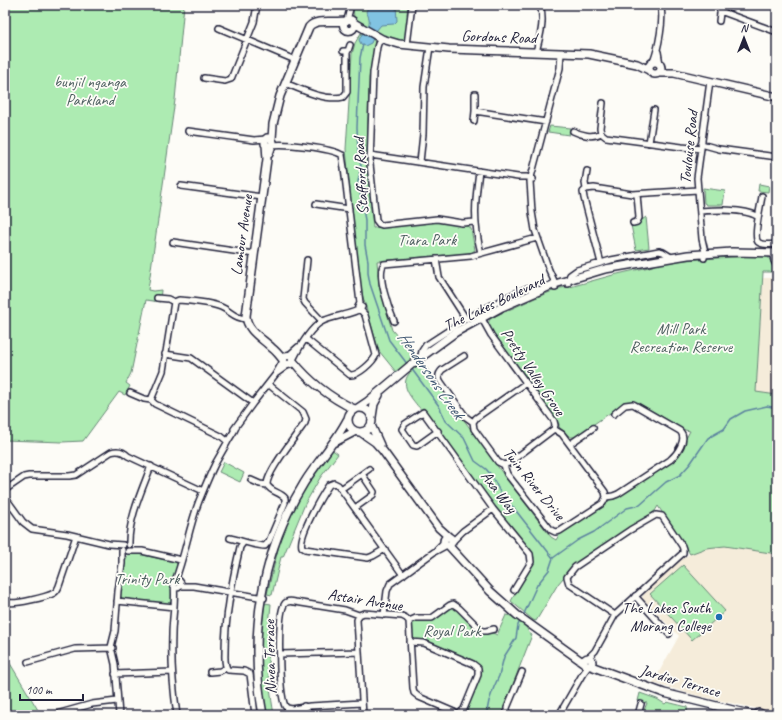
<svg xmlns="http://www.w3.org/2000/svg" width="782" height="720" font-family="Caveat,sans-serif">
	<rect width="100%" height="100%" fill="#fdfcf7"/>
	<filter id="ink" filterUnits="userSpaceOnUse"><feTurbulence type="fractalNoise" baseFrequency=".025" numOctaves="2"/><feDisplacementMap in="SourceGraphic" scale="8" xChannelSelector="R" yChannelSelector="G"/><feConvolveMatrix kernelMatrix="1 2 1 2 8 2 1 2 1" color-interpolation-filters="sRGB"/></filter>
	<g filter="url(#ink)">
		<path fill="#f5ecda" d="M763 278H777V395L756 392Z
			M725 546 777 554V713L699 696 653 683 679 636 642 598 643 595 679 561 690 554 706 548Z"/>
		<path fill="#adebb2" stroke="#688676" d="M5 5H184L175 100 148 290 153 291 161 290 160 302 146 300 131 373 126 383 130 386 125 395 119 392 83 441 62 442 5 440Z
			M353 5H408L407 14 408 17 405 39 401 41C395 39 387 38 381 35 375 33 373 27 364 27L354 18Z
			M361 33 374 40 375 43 369 78 367 163 373 228 435 222 469 226 471 229 475 250 471 253 377 261 379 285 392 330 415 356 396 372 379 351 360 287 355 245 346 149 352 54 355 43Z
			M550 126 570 128 569 135 548 132Z
			M759 184 769 186 768 192 758 191Z
			M703 188 725 191 723 205H707L704 203Z
			M646 217 649 248 636 250 631 225H635Z
			M767 255 777 272H763L756 392 777 395V554L725 546 706 548 690 554 658 506 655 511 574 565 558 584 536 621 533 620 511 601 533 563 534 557 488 498 426 412C420 410 417 405 413 400 399 382 406 374 422 362L506 478 551 537 556 540 559 535 607 503 610 499 617 497 676 457 690 431 685 430 637 402H626L575 437H570L559 427V424L497 337C491 333 485 324 491 318L535 298 560 288 570 287 613 275 649 267 667 261Z
			M330 448 338 454 320 478 305 504 283 557H281L272 595 267 594 282 533 301 492Z
			M224 462 244 473 240 482 219 472Z
			M129 552 140 553 143 555 170 561 172 560 177 563C178 570 174 575 172 581 170 586 174 595 172 601 171 604 169 603 167 604L121 598C118 588 124 562 129 552Z
			M683 565 725 611 692 640 650 594Z
			M265 603 271 604C267 643 267 676 274 715H265L259 667 260 639Z
			M454 607 483 633H493L497 635 506 615C514 615 527 625 529 633L532 635 518 671 502 715H462C466 712 482 675 482 670 481 667 480 666 478 664L425 640H416L412 636V625L413 621 434 620 449 608Z
			M5 655 41 715H5Z
			M640 693 657 699 665 704 667 702 687 707 688 715 677 712V715H642L647 703 638 701Z"/>
		<path fill="#81c3e2" stroke="#5b839f" d="M369 5H396L397 21 394 24 381 25 376 31 371 43 365 46 361 44 359 40 362 34H363C369 26 372 21 366 12Z"/>
		<g fill="none" stroke-linecap="round" stroke-linejoin="round">
			<path stroke="#5b839f" stroke-width="1.5" d="M363 44 360 58 357 127 358 153 361 166 358 182 365 220V245L368 261V273L370 284 389 340 408 365
				M411 368 439 406 446 421 464 438 475 461 486 469 492 476 503 498 513 507 553 558 549 570 537 585 523 616
				M553 558 578 540 594 532 627 508 640 505 666 482 680 475 690 464 708 438 724 429 731 419 745 411 767 406 777 408
				M483 715 487 711 489 701 494 687 499 676 504 657 516 638 518 625 520 621"/>
			<g stroke="#22223b" stroke-width="8">
				<path id="street" d="M720 11 777 32
					M347 20 351 5
					M719 21 721 5
					M219 28 295 60
					M380 38 377 47 373 73 370 164 376 220 379 224 382 225 437 219 462 223 475 222
					M407 45 412 5
					M343 51H348L350 45
					M536 52C540 36 545 21 540 5
					M658 52 660 64
					M653 62C658 50 665 17 660 5
					M204 78 225 81 231 79 254 22 257 5
					M285 83C302 90 325 101 343 97L347 92V51
					M475 94V111L546 122
					M474 121 475 111
					M188 131 254 140 266 139
					M573 131C581 135 593 138 601 133L606 137 682 147 701 149
					M601 133 600 128 603 103
					M649 143 654 110
					M701 144 719 149 777 157
					M272 145C285 143 331 148 342 155
					M342 155 344 168 360 303 358 307
					M370 155 518 177H527L533 179
					M420 162 423 134 424 87 430 47
					M479 171C475 202 473 222 481 253
					M181 186 262 197
					M586 189 585 183 587 171
					M762 196C761 204 753 237 758 242 762 246 772 244 777 244
					M316 204 349 209
					M700 211C715 210 743 208 757 216
					M633 223 637 222 639 218 637 194
					M173 242 254 254
					M773 253 774 261 777 267
					M704 258 705 252 702 239 697 178 710 81
					M436 259 439 277 466 319
					M307 260 303 299 305 303 322 321
					M601 263 584 198 583 192 586 189 594 188 632 194 698 190
					M568 284V280L570 275 577 270 611 260 659 251 663 252 671 257
					M555 288V283L549 270 535 230 532 212 530 181 560 68 561 53
					M157 298 168 299 174 302 179 300C192 301 209 302 221 307 231 311 233 318 246 319
					M481 317 491 335 554 421 555 425 554 429 562 434 605 492 606 497
					M394 321C389 310 376 274 384 264L471 256 537 238
					M306 339 350 375C358 376 373 362 376 355L365 315 358 307
					M165 354 191 358 253 403
					M288 356 298 347
					M464 356 442 370C438 374 438 378 441 382L466 417 473 422
					M420 359 422 351 426 345 466 319 507 297 528 288 540 290
					M293 360C299 348 310 329 321 322 331 316 357 314 362 307
					M277 373 288 365
					M130 393 144 399 151 400 155 404 221 436 227 441
					M151 400 163 371 174 302
					M473 422 476 418 526 383
					M473 422 474 429 498 462 504 465
					M234 429 253 403 275 375 283 361
					M438 431 417 446 413 445 402 429 405 424 423 412 493 509 530 554 531 562 514 590
					M570 444 593 428
					M504 465 507 474 551 530 555 532 560 531 603 503 606 497 613 496 618 494 670 460C677 454 688 439 680 431L633 404 625 405 614 414
					M504 465 509 463 554 429
					M362 474 369 469
					M267 485C266 473 297 434 305 423L306 419 303 412 268 384
					M341 489 362 474 374 492 373 495 355 508
					M5 490 24 477 29 476H69L76 475 111 452C117 450 123 451 128 456L203 491
					M5 497 23 522 32 529 67 534 109 544 123 545
					M230 538C239 540 256 546 265 546L269 541 285 503V498C280 492 271 492 267 485L260 484 251 480
					M453 541 463 531 493 509
					M243 543 240 547C232 582 225 616 225 652 225 658 224 665 228 670L244 671 250 674 255 715
					M129 545C128 520 142 490 151 466
					M385 549 373 556 368 558 305 549 302 547C298 536 322 495 329 485L334 483 338 485 403 575
					M437 549 444 542
					M128 551H142L181 560
					M173 584a4 4 0 1 1 8 0a4 4 0 1 1-8 0Z
					M175 581C185 555 189 527 199 501 204 489 209 476 215 464 219 457 223 450 227 443 229 438 234 433 236 427
					M174 585C176 602 172 618 172 635 171 662 173 688 177 715
					M180 586H194L264 598
					M635 596 669 634
					M117 601 174 607
					M5 603 7 602C14 605 47 597 54 593 57 591 58 589 59 586L76 536
					M359 615 357 620 363 715
					M384 615 387 591 390 584 434 552 447 545
					M409 621 413 688 414 693 419 697 454 712 457 715
					M409 621 416 618H432L450 605 453 604 459 608 482 631H486L494 629
					M410 642 424 643 473 664 478 668V675L464 709 458 715
					M280 654 359 652
					M588 658 595 651 615 615 683 553V549L682 546 662 516 656 515 630 530 575 567 567 577 569 584 615 615
					M28 662 75 649 113 648
					M210 672 220 671 226 668
					M115 674 172 672
					M362 703 310 706 292 709 287 708 285 706C279 693 277 617 284 605 286 601 291 601 295 602L345 610 359 615 364 613 402 616 406 618 409 621
					M304 706 306 715
					M60 713 92 704 117 701
					M119 715 115 664 111 647 115 631 118 591 122 564V550
					M507 715V708L522 672
					M559 715 582 675 588 667
					M638 715 641 704"/>
			</g>
			<g stroke="#22223b" stroke-width="10">
				<path id="secondary" d="M343.5 25a5.5 5.5 0 1 1 11 0a5.5 5.5 0 1 1-11 0Z
					M354 23 382 39 399 44 449 49 589 54 637 64 649 70
					M649 68a6 6 0 1 1 12 0a6 6 0 1 1-12 0Z
					M659 73H674L777 97
					M272 139 273 124 280 96 309 27C316 18 334 23 346 21
					M266 145 267 159 246 316C247 331 262 338 272 348 276 351 280 356 283 360
					M269 154 273 142 271 138H267L265 140V144L267 146H271
					M283.5 360a4.5 4.5 0 1 1 9 0a4.5 4.5 0 1 1-9 0Z
					M293 361C309 381 331 398 354 409
					M348 420a12 12 0 1 1 24 0a12 12 0 1 1-24 0Z
					M358 408 367 402 412 364 456 332 502 307 555 284 605 269 688 255 732 252 777 253
					M372 417 374 404 379 395
					M371 425 380 445
					M362 433 375 442 383 451 439 528 449 537
					M335 442 354 432
					M444 541a4 4 0 1 1 8 0a4 4 0 1 1-8 0Z
					M449 546 490 591 517 615 584 663
					M584 662a4 4 0 1 1 8 0a4 4 0 1 1-8 0Z
					M591 666 664 693 753 715
					M263 715C248 635 261 553 304 483 317 462 335 443 347 420
					M756 715 759 713 763 715"/>
			</g>
			<use href="#street" stroke="#fdfcf7" stroke-width="5"/>
			<use href="#secondary" stroke="#fdfcf7" stroke-width="7"/>
		</g>
	</g>
	<circle fill="#1f6fb2" stroke="#fdfcf7" stroke-width="1.5" cx="719" cy="617" r="4"/>
	<g text-anchor="middle" dominant-baseline="central" stroke-width="3.5" stroke-linejoin="round" paint-order="stroke">
		<g font-size="16" fill="#22223b" stroke="#fdfcf7">
			<text transform="translate(499 37) rotate(2)">Gordons Road</text>
			<text transform="translate(689 147) rotate(-84)">Toulouse Road</text>
			<text transform="translate(361 176) rotate(-93)">Stafford Road</text>
			<text transform="translate(242 235) rotate(-82)">Lamour Avenue</text>
			<text transform="translate(494 303) rotate(-26)">The Lakes Boulevard</text>
			<text transform="translate(533 372) rotate(56)">Pretty Valley Grove</text>
			<text transform="translate(534 484) rotate(51)">Twin River Drive</text>
			<text transform="translate(499 492) rotate(53)">Axa Way</text>
			<text transform="translate(365 600) rotate(9)">Astair Avenue</text>
			<text transform="translate(270 657) rotate(-91)">Nivea Terrace</text>
			<text transform="translate(680 681) rotate(16)">Jardier Terrace</text>
		</g>
		<g font-size="16" fill="#4c5e5f" stroke="#fdfcf7">
			<text x="90" y="82">bunjil nganga<tspan x="90" dy="18">Parkland</tspan></text>
			<text x="427" y="240">Tiara Park</text>
			<text x="681" y="329">Mill Park<tspan x="681" dy="18">Recreation Reserve</tspan></text>
			<text x="147" y="579">Trinity Park</text>
			<text x="452" y="631">Royal Park</text>
		</g>
		<g font-size="16" fill="#22223b" stroke="#fdfcf7" text-anchor="end">
			<text x="711" y="608">The Lakes South<tspan x="711" dy="18">Morang College</tspan></text>
		</g>
		<g font-size="17" font-style="italic" fill="#435a75" stroke="#fdfcf7">
			<text transform="translate(431 375) rotate(55)">Hendersons Creek</text>
		</g>
	</g>
	<rect width="782" height="720" fill="none" stroke="#fdfcf7" stroke-width="20"/>
	<rect x="10" y="10" width="762" height="700" fill="none" stroke="#22223b" stroke-width="1.5" filter="url(#ink)"/>
	<g transform="translate(744 38)" stroke="#fdfcf7" stroke-width="3" paint-order="stroke">
	<path d="M0-3L7 15L0 10L-7 15Z" fill="#22223b"/>
	<text y="-6" font-size="11" font-weight="bold" text-anchor="middle" fill="#22223b">N</text>
	</g>
	<path d="M20 694v6h63v-6" fill="none" stroke="#22223b" stroke-width="2"/>
	<text x="26" y="694" font-size="12" fill="#22223b" stroke="#fdfcf7" stroke-width="3" paint-order="stroke">100 m</text>
</svg>
